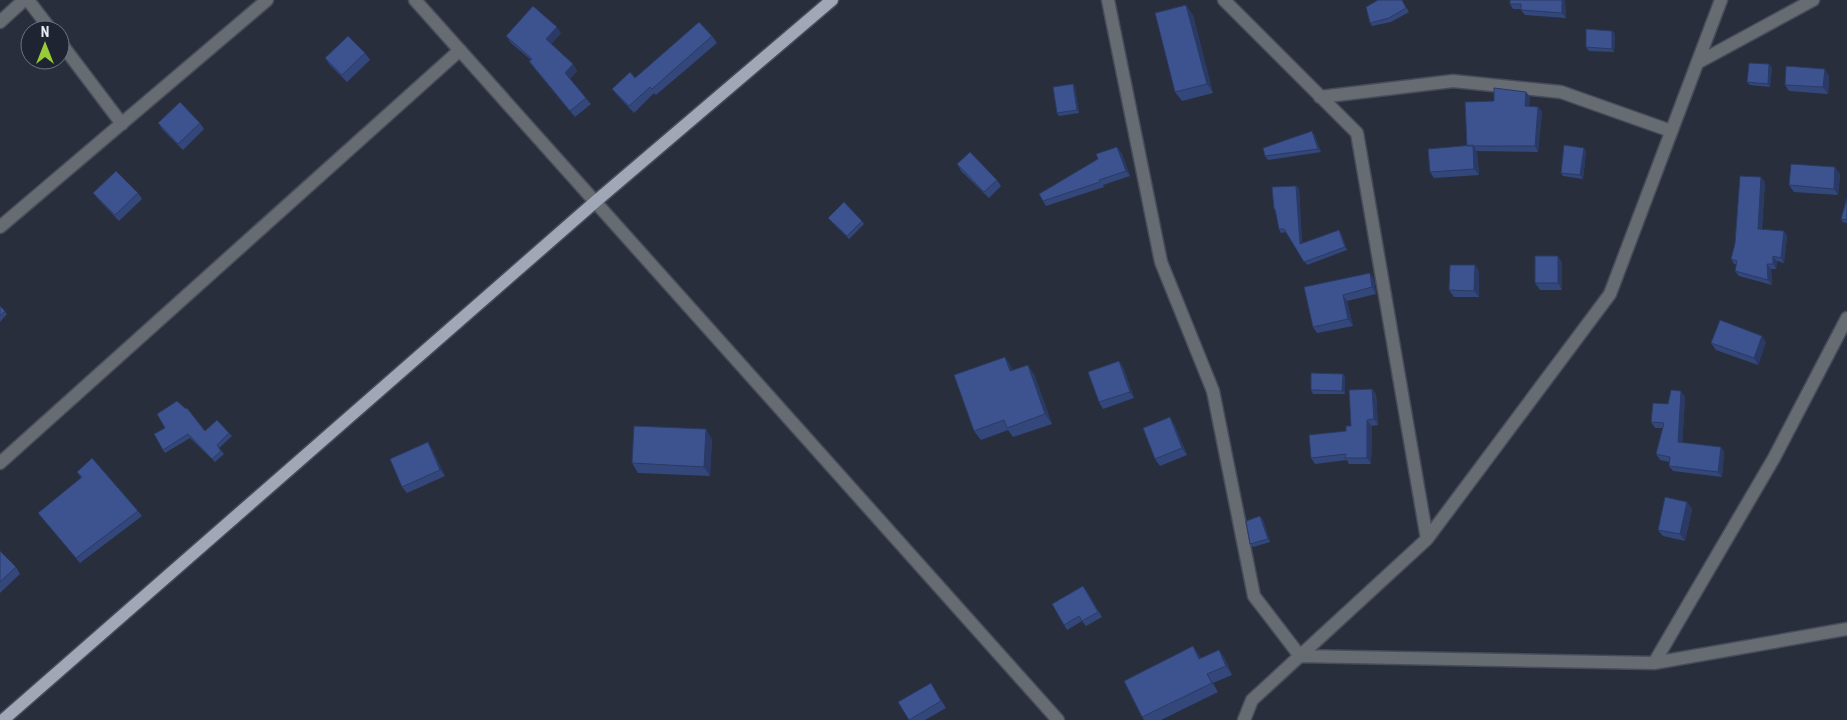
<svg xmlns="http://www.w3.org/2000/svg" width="1847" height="720" font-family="'Roboto Condensed',sans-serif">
	<rect width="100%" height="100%" fill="#282e3c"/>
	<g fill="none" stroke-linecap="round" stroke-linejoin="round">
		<g stroke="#464c59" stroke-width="15">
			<path id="minor" d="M28 0 51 30
				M415 0 1058 720
				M1108 0 1161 262 1213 391 1254 596 1300 656 1654 663 1847 629
				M1224 0 1357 133 1427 539
				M0 22 24 0
				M60 42 122 124
				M1697 63 1813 0
				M1320 97 1453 81 1561 92 1671 131
				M0 227 267 0
				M0 463 460 50
				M1654 663 1774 458 1847 318
				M1244 720 1252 700 1427 539 1610 294 1721 0"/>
		</g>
		<g stroke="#464c59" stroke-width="15">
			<path id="primary" d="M3 720 595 202 832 0"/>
		</g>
		<use href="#minor" stroke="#676b72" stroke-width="12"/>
		<use href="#primary" stroke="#a0a7b6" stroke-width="12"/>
	</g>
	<path fill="#34477b" d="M1402 0 1409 12 1391 22 1372 26 1370 23Z
		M1510 0H1565L1566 18 1525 15 1521 10V9H1513L1510 4Z
		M1193 15 1213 93 1182 101 1175 92Z
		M1612 31 1615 34 1614 52 1589 51 1586 47Z
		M561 33 551 44 573 64 577 71 570 79 591 104 575 117 534 68 529 61 531 60 511 43 506 36Z
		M712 36 717 43 656 95 654 93 634 113 617 95 612 89 635 78Z
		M365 53 370 60 347 82 329 64 325 58Z
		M1769 64 1772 68 1770 87 1750 85 1747 82Z
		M1829 76 1828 94 1789 91 1785 85Z
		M1073 84 1075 88 1079 113 1059 116 1057 113Z
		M1526 92 1530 97 1529 106 1538 107 1542 112 1538 152 1477 151 1479 175 1434 178 1430 172 1467 146 1494 101Z
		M158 123H200L204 129 183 150 163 130Z
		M1314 134 1321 152 1268 160 1265 156Z
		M1586 151 1583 179 1563 176 1561 173Z
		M1121 152 1130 176 1103 185 1104 187 1046 206 1043 201 1098 159Z
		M957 164 997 180 1001 186 989 198 961 171Z
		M1840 174 1838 195 1794 192 1789 185Z
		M1765 182 1762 229 1784 231 1787 236 1784 263 1777 261 1776 269H1771L1772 285 1739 276 1735 271 1737 264H1734L1731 259Z
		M1296 186 1299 189 1302 243 1341 233 1347 250 1307 265 1286 232 1281 233 1279 229 1276 212 1274 209Z
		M93 193H138L142 199 119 221 98 199Z
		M1847 198V223L1843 222 1841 219Z
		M828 218 862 221 864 224 849 239Z
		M1562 262V290H1540L1535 283Z
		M1475 265 1479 272V297H1454L1449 290Z
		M1374 279 1376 294 1347 301 1353 326 1317 333 1313 327 1304 287Z
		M0 306 7 314 0 322Z
		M1766 342 1758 365 1716 350 1711 343Z
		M1005 357 1011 367 1012 370 1034 374 1052 424 1013 437 1008 430 981 440 974 431Z
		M1123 367 1134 398 1103 409 1099 402Z
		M1343 374 1345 377V394H1313L1311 390Z
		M1376 394 1378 425 1372 426 1371 464H1349L1347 460 1315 464 1311 458 1346 431 1351 426Z
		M1685 397 1682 443 1721 447 1724 453 1722 477 1673 471 1669 466 1670 462 1660 460 1656 454 1663 428H1655L1651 422 1668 404Z
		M1174 424 1187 455 1160 466 1155 459Z
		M165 428 229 433 232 436 219 448 224 454 215 462 190 438 165 453 163 450Z
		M712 439 710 476 638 473 632 463Z
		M432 449 445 476 407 493 402 487Z
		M77 472 138 511 142 516 80 563 38 513 81 478Z
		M1687 502 1692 509 1685 541 1663 536 1658 530Z
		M1260 516 1263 520 1270 542 1253 547 1250 544Z
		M0 551 16 567 20 574 0 593Z
		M1086 590 1102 617 1086 626 1082 621 1067 630 1064 625Z
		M1219 650 1225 659 1232 675 1213 683 1218 692 1161 720H1144L1142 717 1199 655 1201 658Z
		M935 690 946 708 925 720H909Z"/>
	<path fill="#2a3a64" d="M1562 0H1565L1566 18 1562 13Z
		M1186 5 1193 15 1213 93 1207 84Z
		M557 27 561 33 550 46 546 39Z
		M1612 31 1615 34 1614 52 1612 49Z
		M573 64 577 71 570 79 565 73Z
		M1769 64 1772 68 1770 87 1768 84Z
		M1825 69 1829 76 1828 94 1823 87Z
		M1073 84 1075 88 1079 113 1077 110Z
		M1526 92 1530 97 1529 111 1525 106Z
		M1538 107 1542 112 1538 152 1535 146Z
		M1312 131 1314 134 1321 152 1318 149Z
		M1473 145 1477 152 1479 175 1474 169Z
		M1117 147 1121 152 1130 176 1126 171Z
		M1584 148 1586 151 1583 179 1580 175Z
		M1835 167 1840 174 1838 195 1834 189Z
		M1761 177 1765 182 1761 234 1758 229Z
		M1296 186 1299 189 1302 247 1300 244Z
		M1339 230 1341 233 1347 250 1345 247Z
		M1784 231 1787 236 1784 263 1781 258Z
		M1558 256 1562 262V290L1558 283Z
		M1773 256 1777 261 1776 269 1773 264Z
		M1767 264 1771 269 1772 285 1768 280Z
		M1475 265 1479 272V297L1474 291Z
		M1370 273 1374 279 1376 294 1372 287Z
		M1343 295 1347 301 1353 326 1348 319Z
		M1762 336 1766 342 1758 365 1754 358Z
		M1005 357 1011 367 1016 381 1010 371Z
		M1119 361 1123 367 1134 398 1130 392Z
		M1028 365 1034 374 1052 424 1045 414Z
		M1343 374 1345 377V394L1342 391Z
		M1372 389 1376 394 1378 425 1374 419Z
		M1681 391 1685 397 1682 448 1678 442Z
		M1170 417 1174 424 1187 455 1182 448Z
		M1367 420 1372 426 1371 464 1367 458Z
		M706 429 712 439 710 476 704 467Z
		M428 442 432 449 445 476 440 470Z
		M1721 447 1724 453 1722 477 1718 472Z
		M1687 502 1692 509 1685 541 1680 534Z
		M1260 516 1263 520 1270 542 1268 539Z
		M1193 646 1199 655 1206 668 1199 659Z
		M1219 650 1225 659 1232 675 1226 666Z
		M1207 674 1213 683 1218 692 1212 683Z"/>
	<path fill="#3c538f" stroke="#2a3a64" d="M1378 0H1402L1406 8 1389 18 1370 23 1366 7Z
		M1510 0H1562V13L1521 10V4H1510Z
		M1186 5 1207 84 1175 92 1155 13Z
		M533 6 557 27 546 39 573 64 565 73 586 98 570 111 529 61 532 59 506 36Z
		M699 22 712 36 652 89 650 87 629 106 612 89 630 72 635 78Z
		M1586 29 1612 31V49L1586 47Z
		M348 36 365 53 342 75 325 58Z
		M1749 63 1769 64 1768 84 1747 82Z
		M1786 66 1825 69 1823 87 1785 85Z
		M1073 84 1077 110 1057 113 1053 87Z
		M1494 88 1526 92 1525 106 1538 107 1535 146H1467L1465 102 1494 101Z
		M180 102 200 123 178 144 158 123Z
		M1312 131 1318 149 1265 156 1263 148Z
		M1473 145 1474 169 1430 172 1428 149Z
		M1564 145 1584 148 1580 175 1561 173Z
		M1117 147 1126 171 1099 180 1100 182 1043 201 1039 194 1098 159 1096 154Z
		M970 152 997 180 984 192 957 164Z
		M1791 164 1835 167 1834 189 1789 185Z
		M116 171 138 193 115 215 93 193Z
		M1740 176 1761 177 1758 229 1784 231 1781 258 1773 256V264H1767L1768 280 1735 271 1737 261 1731 259 1735 243Z
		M1296 186 1300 244 1339 230 1345 247 1304 262 1284 229H1279L1275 209H1274L1272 187Z
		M1847 198V220L1841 219Z
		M844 202 862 221 847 236 828 218Z
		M1535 256H1558V283H1535Z
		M1450 265H1475L1474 291 1449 290Z
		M1370 273 1372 287 1343 295 1348 319 1313 327 1304 287Z
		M0 306 5 311 0 316Z
		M1720 320 1762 336 1754 358 1711 343Z
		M1005 357 1010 371 1028 365 1045 414 1007 428 1004 420 974 431 954 375Z
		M1119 361 1130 392 1099 402 1088 372Z
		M1311 373 1343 374 1342 391 1311 390Z
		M1372 389 1374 419 1367 420V458H1345L1346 454 1311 458 1309 435 1346 431V426H1351L1349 390Z
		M1671 390 1681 391 1678 442 1721 447 1718 472 1669 466 1670 457 1656 454 1664 423 1651 422 1653 403 1668 404Z
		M177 401 186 409 187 408 205 431 217 420 229 433 217 445 221 451 212 459 188 434 163 450 154 434 165 428 157 414Z
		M1170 417 1182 448 1155 459 1143 428Z
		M634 426 706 429 704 467 632 463Z
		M428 442 440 470 402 487 390 459Z
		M92 458 138 511 76 558 38 513 82 477 77 472Z
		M1665 497 1687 502 1680 534 1658 530Z
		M1260 516 1268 539 1250 544 1246 521Z
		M0 551 16 567 0 582Z
		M1083 586 1098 612 1082 621 1079 616 1064 625 1052 604Z
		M1193 646 1199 659 1219 650 1226 666 1207 674 1212 683 1142 717 1124 681Z
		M931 683 941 701 909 720 898 702Z"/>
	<g transform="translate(45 45)"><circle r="24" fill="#1e2431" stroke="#6e747f"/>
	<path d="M0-4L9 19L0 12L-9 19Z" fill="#98cb37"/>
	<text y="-8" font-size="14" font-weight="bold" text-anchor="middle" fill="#e6ebf4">N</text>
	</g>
</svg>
